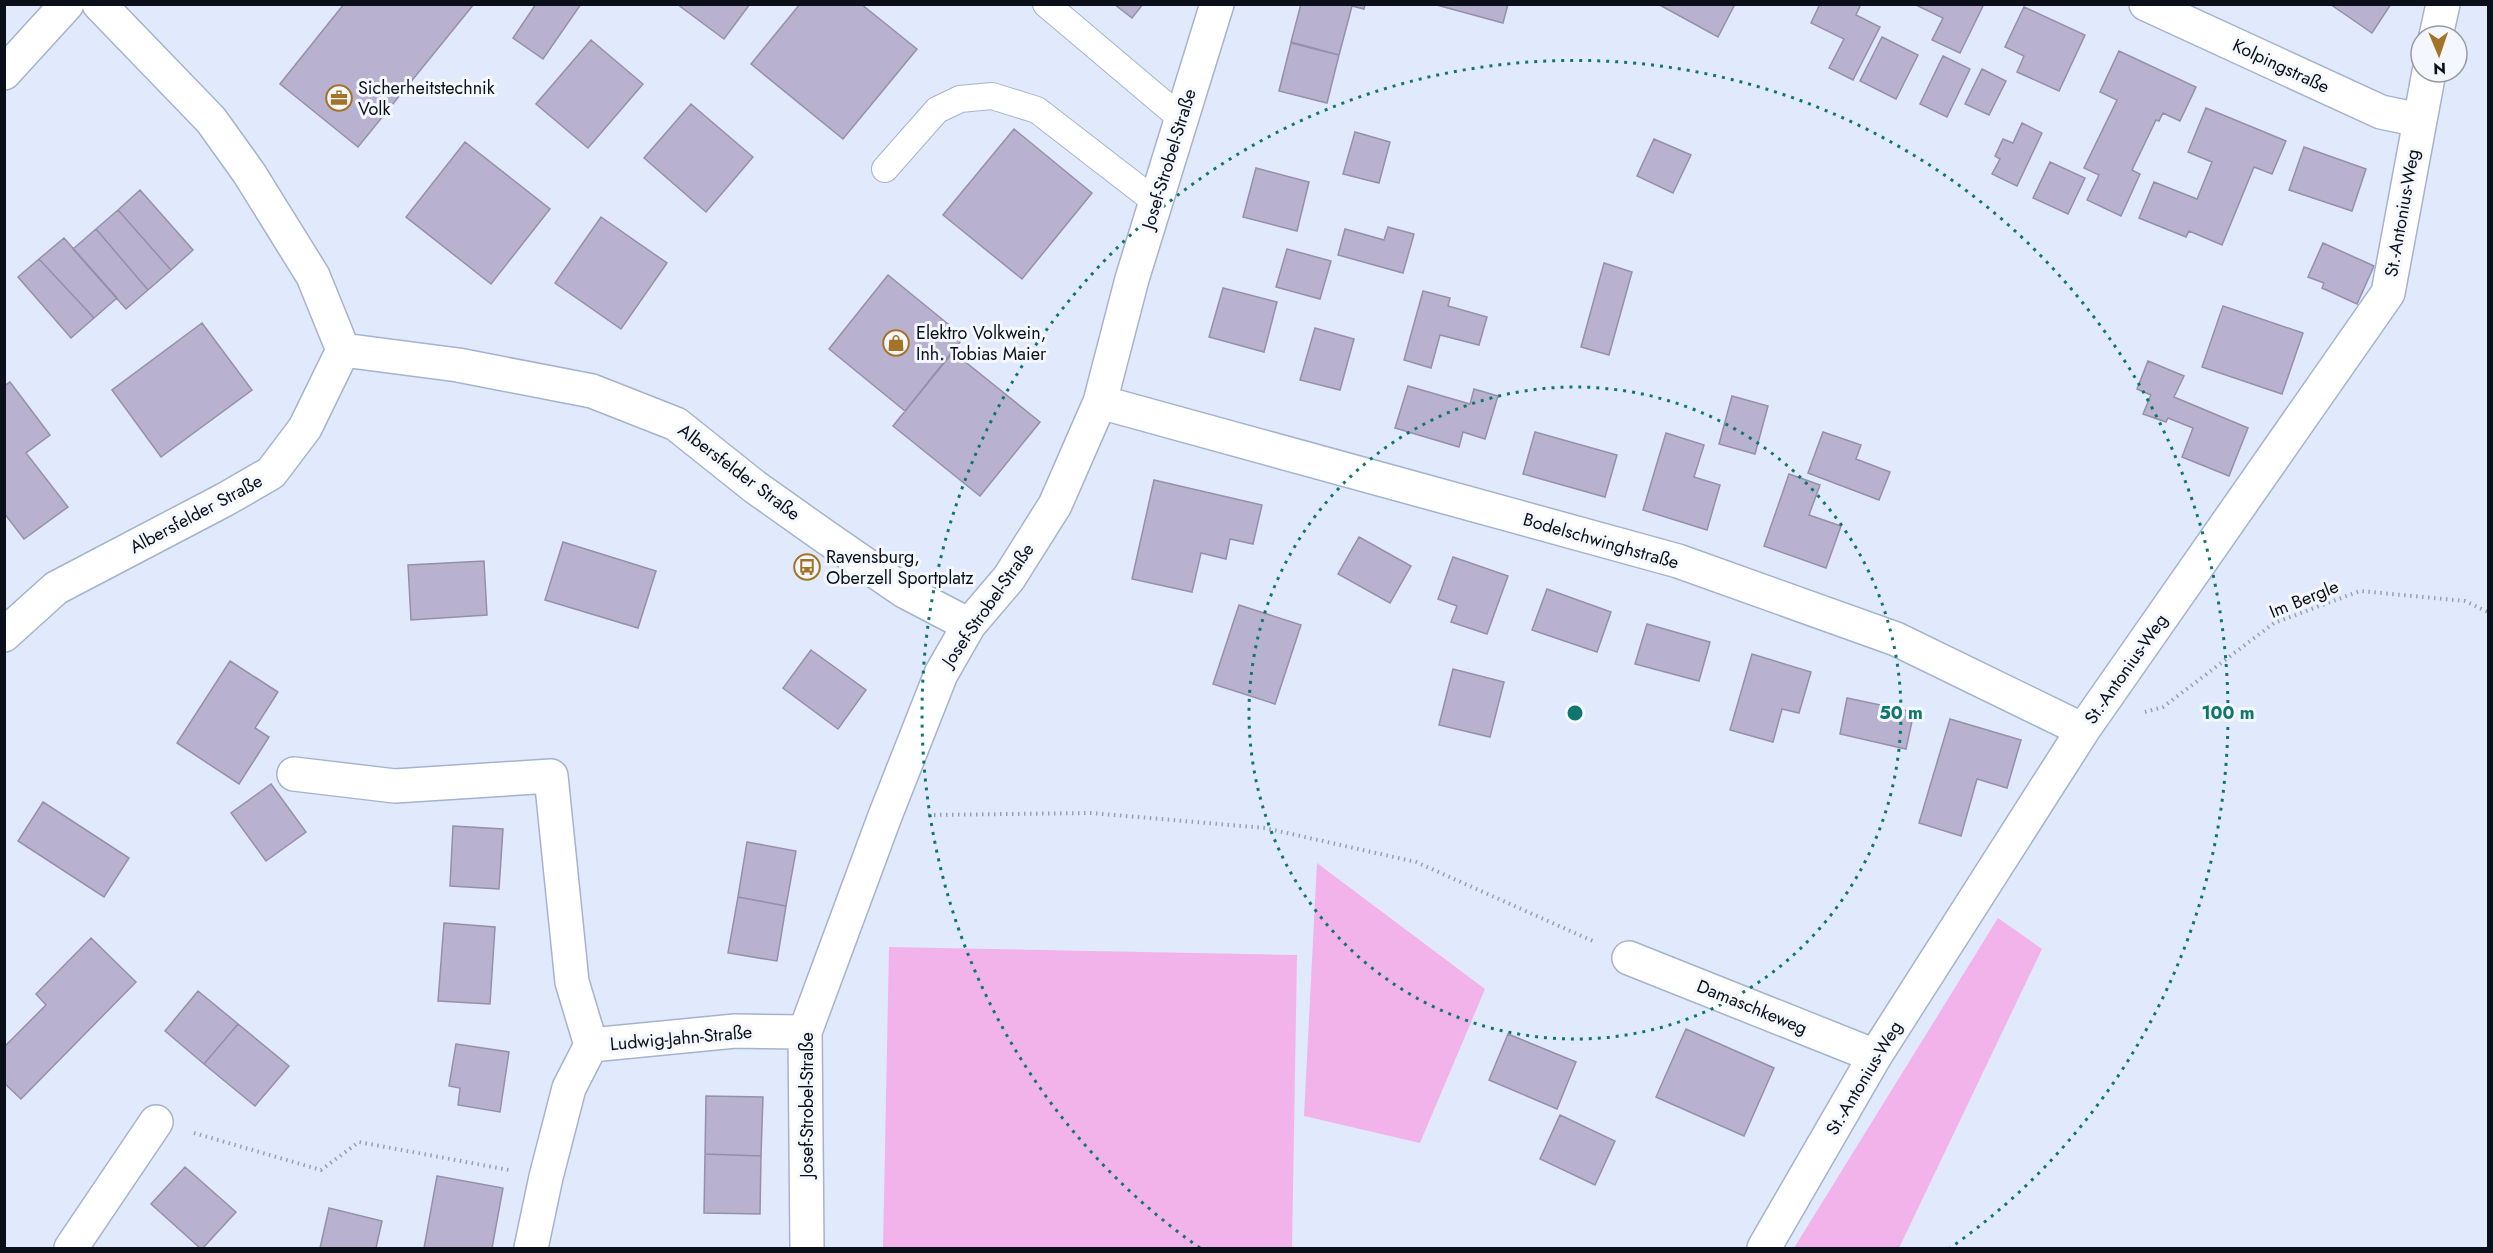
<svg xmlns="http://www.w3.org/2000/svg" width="2493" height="1253" font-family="Jost,sans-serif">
	<rect width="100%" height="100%" fill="#e0eafc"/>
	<path fill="#f2b3ea" d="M1317 863 1485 989 1420 1143 1304 1116Z
		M1998 918 2042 949 1899 1248H1794Z
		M889 947 1297 955 1292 1248H883Z"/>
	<path fill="#b8b1cf" stroke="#968fac" stroke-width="1.5" d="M344 4H474L358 147 280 84Z
		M536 4H581L543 59 513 38Z
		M677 4H750L724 39Z
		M800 4H861L917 49 843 139 751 64Z
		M1114 4H1143L1132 18Z
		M1301 4H1365L1364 9 1352 6 1339 55 1291 42Z
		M1433 4H1508L1503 23Z
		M1658 4H1735L1718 37Z
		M1820 4H1861L1856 15 1880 27 1853 80 1829 68 1844 39 1811 23Z
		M1914 4H1984L1960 53 1932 40 1943 18Z
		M2330 4H2391L2372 33Z
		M2024 7 2085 35 2059 91 2017 72 2024 56 2005 47Z
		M1882 37 1918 55 1896 99 1860 81Z
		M591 40 643 84 588 148 536 104Z
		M1291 43 1339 55 1327 103 1279 91Z
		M2119 51 2196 87 2180 121 2163 113 2159 121 2156 120 2132 170 2140 174 2121 216 2087 200 2099 175 2084 168 2117 100 2100 92Z
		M1943 56 1970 69 1947 117 1920 104Z
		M1982 69 2006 81 1989 115 1965 104Z
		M691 104 753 157 706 212 644 158Z
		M2206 108 2286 141 2272 174 2254 167 2222 245 2189 231 2186 237 2139 218 2154 182 2197 199 2212 162 2188 152Z
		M2022 123 2042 133 2017 186 1992 174 2000 159 1995 156 2003 139 2013 143Z
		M1014 129 1092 193 1022 279 943 215Z
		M1355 132 1390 142 1379 183 1343 174Z
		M1654 139 1691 155 1673 193 1637 176Z
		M465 142 550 209 491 284 406 217Z
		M2304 147 2366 169 2352 211 2289 190Z
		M2050 162 2085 178 2068 214 2033 198Z
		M1256 168 1309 182 1297 231 1243 217Z
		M140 190 193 250 171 270 118 210Z
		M118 210 171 270 148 290 96 229Z
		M601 217 667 263 621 329 555 283Z
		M1388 227 1414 234 1403 273 1338 255 1345 229 1384 240Z
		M96 229 148 290 126 309 73 249Z
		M64 238 117 298 94 318 39 259Z
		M2323 243 2374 266 2357 304 2322 288 2324 283 2308 277Z
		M1287 249 1331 261 1320 299 1276 287Z
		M39 259 94 318 71 338 18 277Z
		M1604 263 1632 272 1609 355 1581 347Z
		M888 275 964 337 905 411 829 349Z
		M1223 288 1277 302 1264 352 1209 337Z
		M1423 291 1450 298 1448 306 1487 317 1479 345 1440 335 1431 368 1404 360Z
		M2223 306 2303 333 2282 394 2202 367Z
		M202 323 252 390 161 457 112 390Z
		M1315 328 1354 339 1340 390 1300 380Z
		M953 352 1040 422 980 496 893 426Z
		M2148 361 2184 376 2174 397 2248 428 2229 476 2182 457 2193 428 2168 418 2166 422 2143 414 2151 395 2137 389Z
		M10 382 50 435 26 453 68 507 24 539 4 513V386Z
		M1408 386 1470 404 1474 389 1498 396 1485 439 1463 432 1459 447 1395 428Z
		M1732 396 1768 406 1755 454 1719 444Z
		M1535 432 1617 455 1605 497 1523 474Z
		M1823 432 1861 445 1856 459 1890 472 1879 500 1808 473Z
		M1666 433 1704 445 1694 477 1720 485 1707 530 1643 510Z
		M1789 474 1820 485 1809 515 1841 526 1826 568 1764 546Z
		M1154 480 1262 505 1253 544 1230 539 1226 559 1201 553 1192 592 1132 579Z
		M1359 537 1411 566 1390 603 1338 574Z
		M563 542 656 571 638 628 545 600Z
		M1453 557 1508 576 1487 634 1451 622 1457 606 1438 599Z
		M484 561 487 615 411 620 408 565Z
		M1547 589 1611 612 1597 652 1532 630Z
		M1239 605 1301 625 1275 704 1213 684Z
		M1647 624 1710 642 1699 681 1635 664Z
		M811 650 866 690 838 729 783 688Z
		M1752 654 1811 672 1799 713 1782 709 1773 742 1730 730Z
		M230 661 278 692 255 728 269 737 239 784 177 743Z
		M1453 669 1504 682 1490 737 1439 725Z
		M1847 698 1914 712 1906 749 1840 734Z
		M1950 719 2021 740 2007 788 1977 779 1961 836 1919 823Z
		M271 784 306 832 266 861 231 813Z
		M43 802 129 858 104 897 18 841Z
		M453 826 503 829 499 889 450 886Z
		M747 842 796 851 786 906 738 897Z
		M738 897 786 906 777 961 728 953Z
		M444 923 495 927 490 1004 438 1001Z
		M91 938 136 982 21 1099 4 1083V1047L46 1005 36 994Z
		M198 991 238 1024 204 1064 165 1031Z
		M238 1024 289 1066 255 1106 204 1064Z
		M1686 1029 1774 1068 1744 1136 1656 1097Z
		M1508 1034 1576 1062 1557 1109 1489 1080Z
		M456 1044 509 1052 500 1112 458 1105 460 1088 449 1086Z
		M706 1096 763 1097 761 1156 705 1154Z
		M1560 1115 1615 1141 1595 1185 1540 1159Z
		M705 1154 761 1156 760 1214 704 1213Z
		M185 1167 236 1212 203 1248H200L151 1204Z
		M437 1176 503 1188 492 1248H424Z
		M329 1208 382 1221 376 1248H320Z"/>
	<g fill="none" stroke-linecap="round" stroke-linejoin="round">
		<g stroke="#a4b3ce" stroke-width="28">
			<path id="lane" d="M1046 4 1182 119
				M885 169 937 110 960 99 992 96 1037 110 1156 202"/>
		</g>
		<g stroke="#a4b3ce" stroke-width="36">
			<path id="street" d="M2146 4 2381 112 2419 120
				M2436 36 2443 4
				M343 350 458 365 592 391 676 424 755 487 827 538 904 591 969 625
				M1100 402 1678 561 1896 639 2083 730
				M4 635 56 588 224 500 271 473 305 428 343 350 313 276 249 173 211 120 99 4
				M294 774 395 786 551 776 572 982 591 1045
				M1629 958 1875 1056
				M71 1248 156 1122
				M531 1248 546 1177 569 1088 591 1045 735 1031 805 1032
				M807 1248 805 1032 885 816 941 674 969 625 1009 578 1055 505 1100 402 1132 279 1217 4
				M1764 1248 1875 1056 2083 730 2388 293 2429 72"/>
		</g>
		<g stroke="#a4b3ce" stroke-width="36">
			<path id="secondary" d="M4 73 67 4"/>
		</g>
		<path stroke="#97a0af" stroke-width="4" stroke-dasharray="1.5 4.5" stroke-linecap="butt" d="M2145 712 2163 707 2274 623 2360 591 2465 601 2488 612
			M928 815 1091 813 1265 828 1416 862 1595 942
			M194 1133 321 1170 359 1142 509 1170"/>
		<use href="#lane" stroke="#fff" stroke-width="26"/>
		<use href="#street" stroke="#fff" stroke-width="33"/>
		<use href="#secondary" stroke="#fff" stroke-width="33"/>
	</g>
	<g fill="none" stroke="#0f766e" stroke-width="3" stroke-dasharray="3 6">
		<circle cx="1575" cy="713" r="326"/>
		<path d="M1200 1248A653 653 0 1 1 1950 1248"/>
	</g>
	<defs>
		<g id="office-ring" transform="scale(1.35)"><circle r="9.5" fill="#f4f7fd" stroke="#a47328" stroke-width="1.5"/><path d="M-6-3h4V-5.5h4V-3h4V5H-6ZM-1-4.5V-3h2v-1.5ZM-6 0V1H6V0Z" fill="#a47328"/></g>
		<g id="shop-ring" transform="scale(1.35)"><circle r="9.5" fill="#f4f7fd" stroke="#a47328" stroke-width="1.5"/><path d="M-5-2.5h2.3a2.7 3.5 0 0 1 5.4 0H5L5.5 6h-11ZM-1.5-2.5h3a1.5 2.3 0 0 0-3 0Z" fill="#a47328"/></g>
		<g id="bus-ring" transform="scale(1.35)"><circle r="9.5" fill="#f4f7fd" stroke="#a47328" stroke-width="1.5"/><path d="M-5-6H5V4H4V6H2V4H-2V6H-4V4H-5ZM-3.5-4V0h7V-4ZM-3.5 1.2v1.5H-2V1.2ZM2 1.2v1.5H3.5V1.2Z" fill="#a47328"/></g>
	</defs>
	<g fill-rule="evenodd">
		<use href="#office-ring" x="339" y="98"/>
		<use href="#shop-ring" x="896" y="343"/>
		<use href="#bus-ring" x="807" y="567"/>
	</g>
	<g text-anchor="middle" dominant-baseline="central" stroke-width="6" stroke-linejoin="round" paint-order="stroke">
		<g font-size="18" fill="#0a0f19" stroke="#f4f7fd">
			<text transform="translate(2281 66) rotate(25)">Kolpingstraße</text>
			<text transform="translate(1169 159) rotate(-73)">Josef-Strobel-Straße</text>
			<text transform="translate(2402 213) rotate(-80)">St.-Antonius-Weg</text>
			<text transform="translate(739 472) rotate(37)">Albersfelder Straße</text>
			<text transform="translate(196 514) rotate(-28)">Albersfelder Straße</text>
			<text transform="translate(1601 541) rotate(16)">Bodelschwinghstraße</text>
			<text transform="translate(2304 599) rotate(-22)">Im Bergle</text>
			<text transform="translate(988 605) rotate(-55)">Josef-Strobel-Straße</text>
			<text transform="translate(2126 669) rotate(-55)">St.-Antonius-Weg</text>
			<text transform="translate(1752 1007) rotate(22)">Damaschkeweg</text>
			<text transform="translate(681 1038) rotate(-5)">Ludwig-Jahn-Straße</text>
			<text transform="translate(1864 1078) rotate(-59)">St.-Antonius-Weg</text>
			<text transform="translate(807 1105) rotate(-90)">Josef-Strobel-Straße</text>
		</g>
		<g font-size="18" fill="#0a0f19" stroke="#f4f7fd" text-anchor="start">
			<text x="358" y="88">Sicherheitstechnik<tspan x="358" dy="21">Volk</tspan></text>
			<text x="916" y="333">Elektro Volkwein,<tspan x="916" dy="21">Inh. Tobias Maier</tspan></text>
			<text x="826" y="557">Ravensburg,<tspan x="826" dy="21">Oberzell Sportplatz</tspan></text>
		</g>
	</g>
	<circle cx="1575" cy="713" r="9" fill="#0f766e" stroke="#f4f7fd" stroke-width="3"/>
	<g font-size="18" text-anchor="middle" font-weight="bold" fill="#0f766e" stroke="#f4f7fd" stroke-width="6" stroke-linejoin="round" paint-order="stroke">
		<text x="1901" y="719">50 m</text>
		<text x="2228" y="719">100 m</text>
	</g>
	<rect width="2493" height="1253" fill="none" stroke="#0a0f19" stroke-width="12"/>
	<g transform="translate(2439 54) rotate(178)"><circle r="28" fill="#f4f7fd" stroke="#969aa2" stroke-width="1.5"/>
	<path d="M0-4.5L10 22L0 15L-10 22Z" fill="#a47328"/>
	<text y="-9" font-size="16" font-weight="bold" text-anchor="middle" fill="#0a0f19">N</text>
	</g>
</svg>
